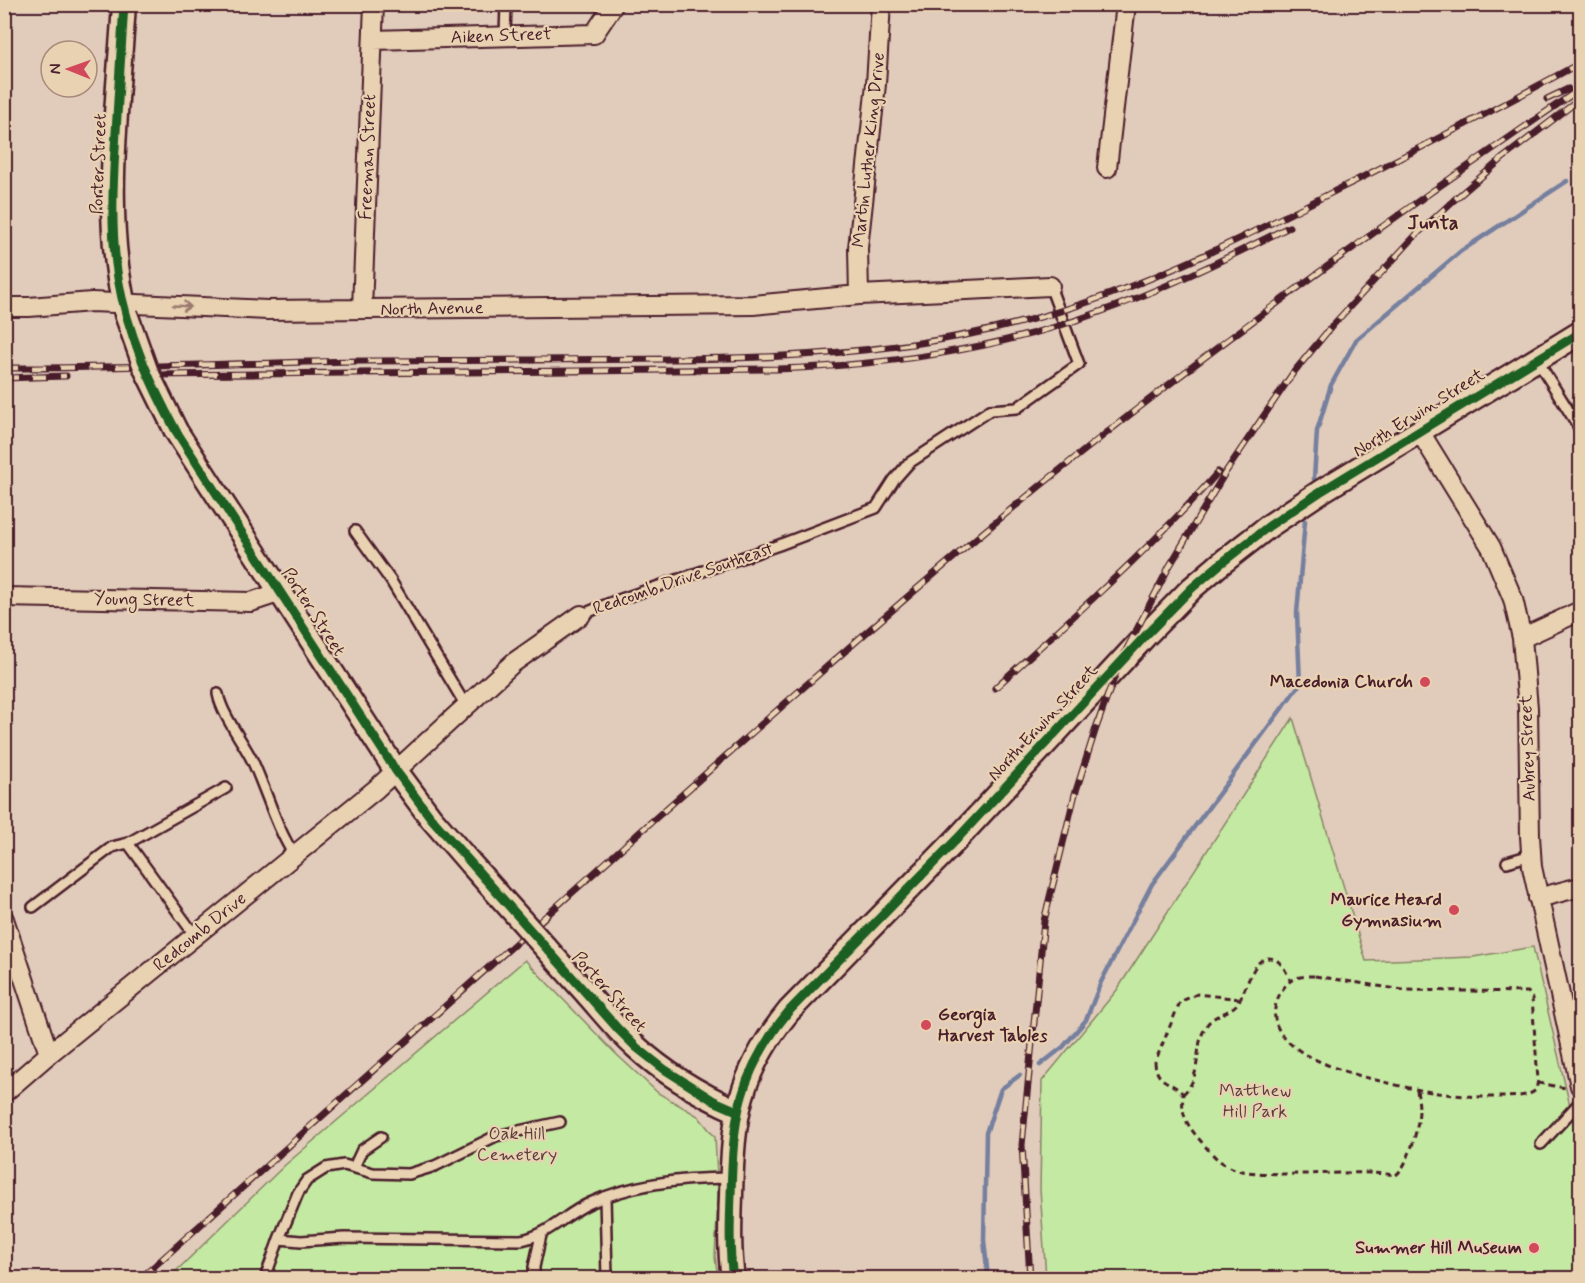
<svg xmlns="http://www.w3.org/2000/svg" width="1585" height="1283" font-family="Mynerve,sans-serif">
	<rect width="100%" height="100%" fill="#e1cbbb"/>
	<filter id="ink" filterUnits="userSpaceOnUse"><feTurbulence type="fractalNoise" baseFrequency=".0167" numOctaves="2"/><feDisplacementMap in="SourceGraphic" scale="12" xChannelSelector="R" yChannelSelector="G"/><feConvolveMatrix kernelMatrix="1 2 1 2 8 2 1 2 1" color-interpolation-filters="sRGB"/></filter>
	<g filter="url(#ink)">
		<path fill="#c4e9a2" stroke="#878466" stroke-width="1.5" d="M1293 718 1366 961 1473 957 1533 947 1580 1149V1278H1046L1040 1189 1042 1081 1117 990Z
			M525 960 615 1053 658 1093 698 1116 715 1137 718 1195 715 1257 718 1278H169L284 1166Z"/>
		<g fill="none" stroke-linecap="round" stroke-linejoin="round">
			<path stroke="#747f9e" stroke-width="4.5" d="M1314 479 1317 431 1331 385 1356 340 1461 251 1567 181
				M1040 1065 1063 1047 1086 1020 1101 982 1152 884 1300 684 1297 613 1305 521
				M988 1278 984 1240 986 1133 1001 1089 1020 1075"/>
			<g stroke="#4a1f2b" stroke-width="14">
				<path id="service" d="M505 36 506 4
					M1537 360 1580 429
					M355 531 391 581 466 706
					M581 615 615 601 779 545 876 508 894 480 909 463 990 410 1017 408 1079 364 1050 286
					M218 694C222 715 242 740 252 760 267 792 275 825 294 855
					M128 843 226 788
					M1507 862 1531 855
					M33 907 112 847 128 843 196 937
					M1541 1144 1580 1102
					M354 1167 362 1150 381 1137
					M605 1197 607 1278
					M279 1239 298 1193 307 1180 326 1168 344 1165 373 1173 409 1174 435 1166 496 1136 560 1122
					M265 1278 279 1239 301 1241 344 1238 521 1240C549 1235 565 1214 590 1203 634 1183 683 1178 731 1178
					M534 1278V1267L541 1235"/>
			</g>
			<g stroke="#4a1f2b" stroke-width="22">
				<path id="minor" d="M373 40 594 34 614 4
					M1107 168 1126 4
					M859 295 858 248 876 84 881 4
					M4 307H29L92 302 267 310 753 305 859 295 1050 286
					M362 309 374 4
					M1420 432 1491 547 1513 599 1522 638 1528 708 1530 836 1532 867 1580 1086
					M4 597 251 602 281 592
					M1522 638 1580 611
					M1538 898 1580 887
					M4 919 49 1054
					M4 1093 49 1054 376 789 513 663 581 615"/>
			</g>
			<g stroke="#4a1f2b" stroke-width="27">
				<path id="tertiary" d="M124 4C118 106 101 215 126 314
					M176 431 396 771 431 818 470 863
					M588 995C603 1012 618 1031 635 1046 664 1073 701 1095 737 1111
					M733 1278C729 1251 730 1223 731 1195 733 1118 738 1073 789 1011L957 839 1147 634 1192 588 1219 565 1269 526 1320 492 1580 333"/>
			</g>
			<path stroke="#4a1f2b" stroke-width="3" stroke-dasharray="6 4.5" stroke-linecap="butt" d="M1315 976 1403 990 1528 992 1532 998 1538 1080 1536 1090C1528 1097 1516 1096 1506 1097 1465 1098 1428 1093 1388 1083 1351 1074 1248 1050 1281 992 1290 977 1299 976 1315 976Z
				M1240 999 1197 994 1180 1002 1155 1062C1156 1084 1171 1080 1183 1094 1181 1114 1186 1124 1199 1139 1207 1148 1215 1159 1226 1165 1241 1174 1262 1173 1280 1174 1319 1175 1358 1170 1396 1175 1409 1165 1419 1126 1419 1110 1419 1104 1418 1097 1417 1090
				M1538 1083 1566 1088
				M1183 1094C1202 1078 1194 1049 1204 1030 1211 1014 1225 1016 1236 1005 1247 993 1251 958 1269 958 1280 958 1286 971 1290 980"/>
			<use href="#service" stroke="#e9d2b2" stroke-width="9"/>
			<use href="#minor" stroke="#e9d2b2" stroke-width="18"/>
			<use href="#tertiary" stroke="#e9d2b2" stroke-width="22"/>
			<g stroke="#4a1f2b" stroke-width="7">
				<path id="rail" d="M1547 99 1568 89
					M4 368C95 368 185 365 276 363 358 360 441 361 523 360 685 358 856 365 1014 324 1123 297 1225 247 1325 196 1411 153 1496 109 1580 63
					M147 375 777 369C885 365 992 351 1094 314 1161 291 1225 259 1289 227
					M4 378 66 376
					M995 688C1071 618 1150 550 1218 472
					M141 1278C304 1132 467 986 631 840 748 736 865 632 985 531 1174 374 1377 227 1580 89
					M1030 1278 1022 1145 1044 921 1075 794 1096 728 1119 664 1169 567 1225 473 1293 373 1332 326 1416 235 1454 200 1503 158 1580 99"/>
			</g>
			<use href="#rail" stroke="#e9d2b2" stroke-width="4.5" stroke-dasharray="14" stroke-linecap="butt"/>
			<g stroke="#4a1f2b" stroke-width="27" stroke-linecap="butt">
				<path id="tertiary-bridge" d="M126 314 146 370 176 431
					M470 863 588 995"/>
			</g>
			<use href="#tertiary-bridge" stroke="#e9d2b2" stroke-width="22"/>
			<g stroke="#e9d2b2" stroke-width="13">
				<path id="cycleway" d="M124 4C121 47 119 89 116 132 113 180 110 230 118 278 127 332 150 383 176 431L396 771 431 818 618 1029 636 1047 664 1069 714 1101 737 1111
					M733 1278C729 1251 730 1223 731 1195 733 1118 738 1073 789 1011L957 839 1147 634 1192 588 1219 565 1269 526 1320 492 1580 333"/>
			</g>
			<use href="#cycleway" stroke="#1b5e20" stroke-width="9"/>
		</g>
		<defs><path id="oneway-shaft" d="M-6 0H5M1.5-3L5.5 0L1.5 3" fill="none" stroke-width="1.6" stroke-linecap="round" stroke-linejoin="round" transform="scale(1.5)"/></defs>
		<use stroke="#9a786e" href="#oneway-shaft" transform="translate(182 306) rotate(3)"/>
	</g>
	<g fill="#d1495b" stroke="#e9d2b2" stroke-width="2">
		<circle cx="1425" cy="682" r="6"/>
		<circle cx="1454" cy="910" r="6"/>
		<circle cx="926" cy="1025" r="6"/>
		<circle cx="1534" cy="1248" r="6"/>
	</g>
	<g text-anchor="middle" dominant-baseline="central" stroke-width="4.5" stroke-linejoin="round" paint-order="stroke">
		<g font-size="18" fill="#4a1f2b" stroke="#e9d2b2">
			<text transform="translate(501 36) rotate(-2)">Aiken Street</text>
			<text transform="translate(869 150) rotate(-84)">Martin Luther King Drive</text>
			<text transform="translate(368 157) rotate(-88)">Freeman Street</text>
			<text transform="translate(99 164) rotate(-88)">Porter Street</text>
			<text transform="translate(432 309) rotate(-1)">North Avenue</text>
			<text transform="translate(1419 413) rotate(-32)">North Erwin Street</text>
			<text transform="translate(683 579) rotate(-19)">Redcomb Drive Southeast</text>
			<text transform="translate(144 600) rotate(1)">Young Street</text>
			<text transform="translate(313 612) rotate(57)">Porter Street</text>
			<text transform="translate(1043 723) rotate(-47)">North Erwin Street</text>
			<text transform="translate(1528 748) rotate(-92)">Aubrey Street</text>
			<text transform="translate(200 932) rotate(-39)">Redcomb Drive</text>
			<text transform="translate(609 992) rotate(48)">Porter Street</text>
		</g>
		<g font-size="18" font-weight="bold" fill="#4a1f2b" stroke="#e9d2b2" text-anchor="end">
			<text x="1413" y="682">Macedonia Church</text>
			<text x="1442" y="900">Maurice Heard<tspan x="1442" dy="21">Gymnasium</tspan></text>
			<text x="938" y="1015" text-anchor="start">Georgia<tspan x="938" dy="21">Harvest Tables</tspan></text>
			<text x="1522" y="1248">Summer Hill Museum</text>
		</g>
		<g font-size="18" fill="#5c3d3d" stroke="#e9d2b2">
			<text x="1255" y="1091">Matthew<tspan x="1255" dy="21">Hill Park</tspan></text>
			<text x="517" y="1134">Oak Hill<tspan x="517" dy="21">Cemetery</tspan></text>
		</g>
		<g font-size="20" font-weight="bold" fill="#4a1f2b" stroke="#e9d2b2">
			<text x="1433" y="223">Junta</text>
		</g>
	</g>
	<rect width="1585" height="1283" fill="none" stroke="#e9d2b2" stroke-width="24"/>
	<rect x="12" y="12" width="1561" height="1259" fill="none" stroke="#4a1f2b" stroke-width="2" filter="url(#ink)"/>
	<g transform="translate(69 69) rotate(271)"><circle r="28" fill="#e9d2b2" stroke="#a98a7c" stroke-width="1.5"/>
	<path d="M0-4.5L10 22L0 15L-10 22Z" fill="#d1495b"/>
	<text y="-9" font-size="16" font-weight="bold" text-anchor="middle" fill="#4a1f2b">N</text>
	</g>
</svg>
